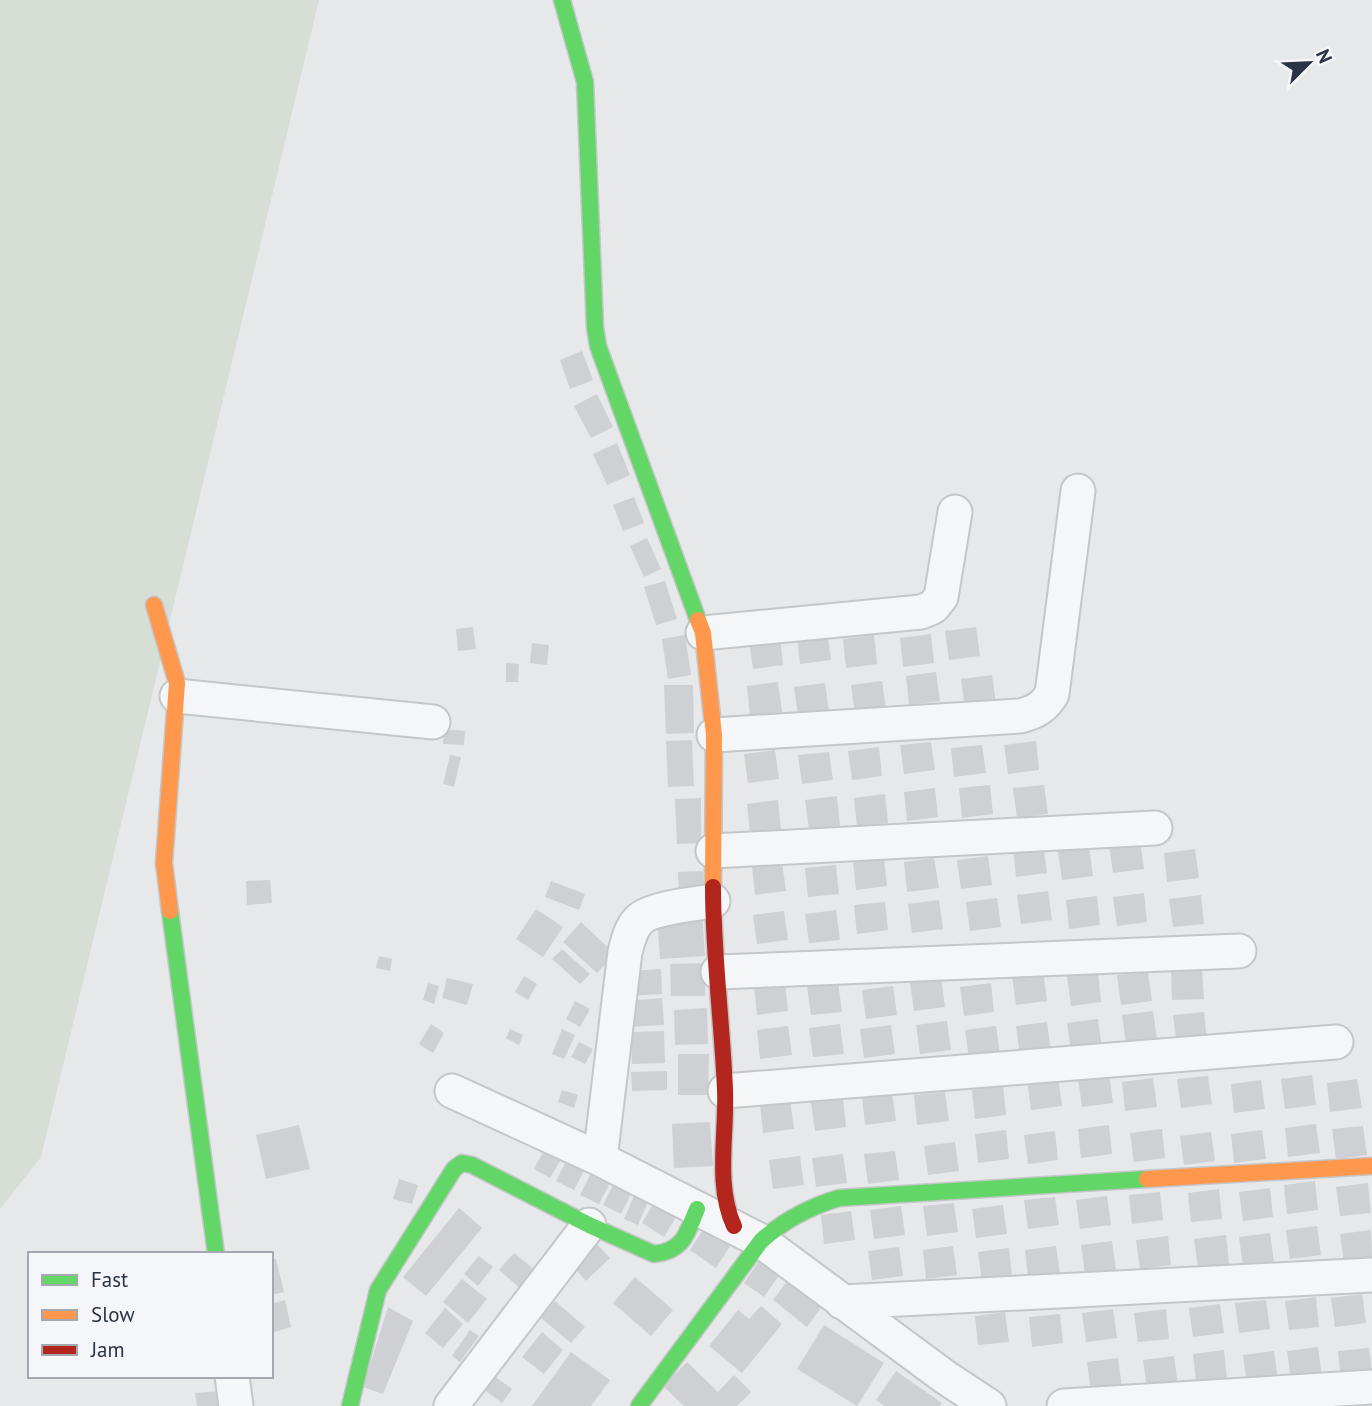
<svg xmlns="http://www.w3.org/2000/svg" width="1372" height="1406" font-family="'PT Sans',sans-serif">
	<rect width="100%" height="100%" fill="#e6e8ea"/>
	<path fill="#d6ded6" d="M0 0H319L41 1157 0 1209Z"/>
	<path fill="#ced0d3" d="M582 351 593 380 570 389 560 360Z
		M597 394 613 427 591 438 574 406Z
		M617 443 630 475 607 485 593 454Z
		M634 497 644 523 623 531 613 505Z
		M647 538 661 569 644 577 630 546Z
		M665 581 677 619 656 625 644 587Z
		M473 627 476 649 458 651 456 629Z
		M976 627 980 656 949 660 945 631Z
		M827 631 831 660 800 664 797 635Z
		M931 634 934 663 903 667 900 638Z
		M685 635 691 675 668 679 662 639Z
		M874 635 877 664 846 668 843 639Z
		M780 636 783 665 753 669 749 640Z
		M532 643 549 645 547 665 530 663Z
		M506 663 519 664 518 682H506Z
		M936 672 940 701 909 705 906 676Z
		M992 675 996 704 965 708 961 679Z
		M882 681 886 710 855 714 851 685Z
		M778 682 782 712 750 716 747 686Z
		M825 683 829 712 798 716 794 687Z
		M664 685H693L694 733 666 734Z
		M444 729 465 731 464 745 443 744Z
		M692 740 694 786 668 787 666 741Z
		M1036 741 1039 770 1008 774 1004 745Z
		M931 742 935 770 904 774 900 745Z
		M982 745 986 773 954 777 951 748Z
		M879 747 882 776 852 780 848 751Z
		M775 750 779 779 748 783 744 754Z
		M829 752 833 780 802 784 798 755Z
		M450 755 461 757 454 787 443 784Z
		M990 785 993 814 962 818 959 788Z
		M1044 785 1048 814 1017 818 1013 788Z
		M935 788 938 817 907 821 904 792Z
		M885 794 888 823 857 826 854 798Z
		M837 796 840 826 809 829 805 800Z
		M701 798V843L677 844 675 799Z
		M778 800 781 830 750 834 747 804Z
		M1140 840 1144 869 1113 873 1109 844Z
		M1043 844 1047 873 1016 877 1013 848Z
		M1089 847 1093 876 1062 880 1058 851Z
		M1195 849 1199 878 1167 882 1164 853Z
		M988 856 992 885 961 889 957 860Z
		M884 857 887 886 856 890 853 861Z
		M934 858 939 888 907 892 904 862Z
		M782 862 786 891 755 895 752 866Z
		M836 865 839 894 808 897 805 868Z
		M703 871 704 896H679L678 872Z
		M270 880 272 903 247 905 246 881Z
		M551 881 585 894 579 910 545 897Z
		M1048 891 1052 920 1021 924 1017 895Z
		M1144 893 1147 922 1117 926 1113 897Z
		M1201 895 1204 924 1173 927 1169 899Z
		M1097 896 1100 925 1069 929 1066 900Z
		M997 898 1001 927 970 931 966 902Z
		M939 900 943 929 912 933 908 904Z
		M885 902 888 930 857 934 854 905Z
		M536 909 563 927 543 957 516 939Z
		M836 910 840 940 809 943 805 914Z
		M784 911 788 940 757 944 753 915Z
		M702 913 705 956 660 959 657 916Z
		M581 922 615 954 597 973 563 942Z
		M562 949 590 974 580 984 552 959Z
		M379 956 392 959 390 971 376 968Z
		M705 963V996H671L670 964Z
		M661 969 662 994 628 996 627 971Z
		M1202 969 1204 999 1172 1000 1171 971Z
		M1043 971 1047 1001 1016 1005 1012 975Z
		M1098 972 1101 1002 1071 1006 1067 976Z
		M1148 972 1152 1001 1121 1005 1117 975Z
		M524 976 537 984 528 1000 515 992Z
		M447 978 473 984 467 1005 442 998Z
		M941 978 945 1007 914 1011 910 982Z
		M785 982 788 1011 757 1015 754 986Z
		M838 982 842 1012 811 1015 807 986Z
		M428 983 439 986 434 1004 423 1000Z
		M991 983 994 1012 964 1016 960 987Z
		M893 986 897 1015 866 1019 862 990Z
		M662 998 664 1025 629 1027 627 1001Z
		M575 1001 590 1009 580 1027 566 1019Z
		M707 1008 708 1044 675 1045 674 1010Z
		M1153 1011 1157 1040 1126 1044 1122 1015Z
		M1204 1012 1207 1041 1177 1045 1173 1015Z
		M1098 1019 1102 1049 1071 1052 1067 1023Z
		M947 1021 951 1050 920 1054 916 1025Z
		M1047 1022 1051 1052 1020 1056 1016 1026Z
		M431 1024 444 1033 433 1053 419 1044Z
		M840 1024 844 1054 813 1057 809 1028Z
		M891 1025 895 1054 864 1058 860 1029Z
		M788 1026 792 1055 760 1059 757 1030Z
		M996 1026 1000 1055 969 1059 965 1030Z
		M510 1029 523 1035 519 1045 506 1038Z
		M562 1029 575 1035 564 1059 552 1054Z
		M664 1031 665 1063 632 1064 631 1032Z
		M579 1042 593 1049 585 1064 571 1057Z
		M678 1054H709L708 1095H678Z
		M667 1071V1090L632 1091 631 1072Z
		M1109 1074 1113 1103 1082 1107 1078 1078Z
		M1312 1075 1316 1105 1285 1109 1281 1079Z
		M1058 1076 1062 1106 1031 1110 1027 1080Z
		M1208 1076 1212 1104 1181 1108 1177 1079Z
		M1153 1078 1157 1107 1125 1111 1122 1082Z
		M1357 1079 1362 1108 1330 1112 1327 1083Z
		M1261 1080 1265 1109 1234 1113 1231 1084Z
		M1003 1086 1006 1115 975 1119 972 1090Z
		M562 1090 578 1095 574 1108 558 1102Z
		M892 1092 896 1121 865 1125 862 1096Z
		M945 1092 949 1121 917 1125 914 1095Z
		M843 1098 846 1127 815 1131 811 1102Z
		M790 1100 794 1129 763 1133 760 1104Z
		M710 1122 713 1166 674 1168 672 1124Z
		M1316 1124 1320 1153 1288 1157 1285 1128Z
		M299 1125 310 1169 266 1179 256 1135Z
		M1109 1125 1112 1154 1081 1158 1078 1129Z
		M1363 1126 1367 1155 1336 1159 1332 1129Z
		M1162 1129 1165 1158 1134 1162 1130 1133Z
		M1006 1130 1009 1159 978 1163 975 1134Z
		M1262 1130 1266 1159 1234 1163 1231 1134Z
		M1055 1131 1058 1160 1028 1164 1024 1135Z
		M1211 1132 1215 1161 1184 1165 1180 1136Z
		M549 1141 566 1151 550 1178 534 1169Z
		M955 1142 959 1171 928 1175 924 1146Z
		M572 1150 590 1159 574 1190 556 1181Z
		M895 1151 899 1180 868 1184 864 1154Z
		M843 1154 847 1183 816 1187 812 1158Z
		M800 1156 804 1185 773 1189 769 1160Z
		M593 1169 612 1179 599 1204 580 1195Z
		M399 1179 418 1185 412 1204 393 1199Z
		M616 1179 634 1188 621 1214 603 1205Z
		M1315 1181 1318 1210 1287 1214 1284 1185Z
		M1368 1183 1371 1213 1340 1216 1336 1187Z
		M1270 1188 1273 1217 1243 1221 1239 1192Z
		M637 1189 651 1195 638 1225 624 1219Z
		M1219 1189 1222 1219 1191 1222 1188 1193Z
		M1160 1192 1163 1220 1132 1224 1129 1195Z
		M1107 1196 1111 1225 1080 1229 1076 1200Z
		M1055 1197 1059 1225 1028 1229 1024 1200Z
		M656 1199 679 1212 664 1237 642 1223Z
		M954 1203 958 1232 927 1236 923 1206Z
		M1003 1205 1007 1234 976 1238 972 1209Z
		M901 1206 905 1235 874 1239 870 1210Z
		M459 1208 482 1228 426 1296 403 1277Z
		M851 1211 855 1240 824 1244 821 1215Z
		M706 1225 732 1243 716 1268 690 1250Z
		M1317 1226 1321 1255 1290 1259 1286 1230Z
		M1371 1230 1372 1259 1344 1263 1340 1234Z
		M1270 1233 1274 1263 1243 1266 1239 1237Z
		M1226 1235 1229 1264 1198 1268 1194 1239Z
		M1168 1236 1171 1265 1140 1269 1136 1240Z
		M592 1239 610 1258 586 1281 569 1262Z
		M1112 1241 1116 1270 1085 1274 1081 1245Z
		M953 1246 957 1275 926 1279 923 1250Z
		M1056 1246 1060 1275 1028 1279 1025 1250Z
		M899 1247 903 1276 872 1280 868 1251Z
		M1009 1248 1012 1277 982 1281 978 1252Z
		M514 1253 536 1271 521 1289 499 1270Z
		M479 1256 493 1267 478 1286 464 1274Z
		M762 1257 782 1271 764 1297 744 1283Z
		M276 1259 284 1292 271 1295V1260Z
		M791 1276 825 1302 807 1327 773 1300Z
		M635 1277 673 1310 651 1336 613 1303Z
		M462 1279 487 1299 468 1323 443 1302Z
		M1362 1294 1366 1323 1335 1327 1331 1298Z
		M1316 1297 1319 1327 1289 1330 1285 1301Z
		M285 1300 291 1327 271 1333V1304Z
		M1266 1300 1270 1329 1239 1333 1235 1303Z
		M555 1301 585 1327 571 1343 541 1318Z
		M1220 1304 1224 1333 1193 1337 1189 1308Z
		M761 1306 782 1324 742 1373 709 1346 738 1310 749 1319Z
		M388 1307 413 1321 383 1394 363 1387Z
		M445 1308 463 1324 443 1348 425 1333Z
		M1113 1309 1117 1338 1086 1342 1082 1313Z
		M1166 1309 1169 1339 1138 1342 1134 1313Z
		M1005 1312 1009 1342 978 1345 975 1316Z
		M1060 1314 1063 1343 1032 1347 1029 1317Z
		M824 1325 884 1363 857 1406 797 1369Z
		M470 1330 479 1336 460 1362 452 1356Z
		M542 1332 563 1350 544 1374 522 1357Z
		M1318 1347 1322 1377 1291 1380 1287 1351Z
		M1369 1348 1372 1373 1341 1380 1338 1351Z
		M1224 1350 1227 1380 1196 1383 1193 1354Z
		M1274 1351 1278 1380 1247 1384 1243 1355Z
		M571 1352 610 1380 591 1406H532Z
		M1174 1356 1178 1386 1147 1389 1143 1360Z
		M1118 1358 1122 1388 1091 1392 1087 1362Z
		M687 1362 718 1392 734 1375 751 1392 737 1406H684L663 1386Z
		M486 1370 512 1389 502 1403 476 1384Z
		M896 1371 942 1403 940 1406H884L876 1400Z
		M222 1391 223 1406H197L195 1393Z"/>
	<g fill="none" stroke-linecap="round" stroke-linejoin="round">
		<g stroke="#c4c6c8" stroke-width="37">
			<path id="street" d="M703 633 921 612 933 607 941 597 955 512
				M177 696 433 722
				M714 735 1020 716C1036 712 1044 707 1052 694L1078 491
				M713 851 1155 828
				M718 972 1239 951
				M452 1091 600 1159 761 1241 945 1377 989 1406
				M725 1091 1336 1042
				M600 1159 625 952C628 941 630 930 638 921 649 908 695 904 713 901
				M842 1302 1372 1275
				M232 1376 236 1406
				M451 1406 589 1225
				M1064 1406 1372 1387"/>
		</g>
		<g stroke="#c4c6c8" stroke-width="19">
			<path id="fast" d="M562 0 585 82 595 327 598 346 698 620
				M170 911 216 1254
				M350 1406 378 1290 454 1169 462 1163 472 1165 589 1225 654 1254C684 1251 687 1233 697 1209
				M639 1406 761 1241C784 1220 809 1207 839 1198L1147 1179"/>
		</g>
		<g stroke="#c4c6c8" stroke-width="19">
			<path id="slow" d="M154 605 177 683 164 863 170 911
				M698 620 703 633 714 735 713 887
				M1147 1179 1372 1166"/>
		</g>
		<g stroke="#c4c6c8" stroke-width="19">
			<path id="jam" d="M713 887C713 954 722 1022 725 1089 727 1134 715 1185 734 1226"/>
		</g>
		<use href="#street" stroke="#f5f6f7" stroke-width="33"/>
		<use href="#fast" stroke="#63d668" stroke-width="16"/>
		<use href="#slow" stroke="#ff974d" stroke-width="16"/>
		<use href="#jam" stroke="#b3261e" stroke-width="16"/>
	</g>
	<rect x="28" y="1252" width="245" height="126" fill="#f4f6f9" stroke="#a4a8b1" stroke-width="2"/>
	<rect x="42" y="1275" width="35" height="10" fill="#63d668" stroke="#a4a8b1" stroke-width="2"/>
	<text x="91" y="1287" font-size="21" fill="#2b3445">Fast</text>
	<rect x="42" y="1310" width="35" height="10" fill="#ff974d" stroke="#a4a8b1" stroke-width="2"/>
	<text x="91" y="1322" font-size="21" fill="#2b3445">Slow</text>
	<rect x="42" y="1345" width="35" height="10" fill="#b3261e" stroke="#a4a8b1" stroke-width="2"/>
	<text x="91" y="1357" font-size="21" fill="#2b3445">Jam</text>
	<g transform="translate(1309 63) rotate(66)" stroke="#f4f6f9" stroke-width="5" paint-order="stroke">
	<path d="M0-5L12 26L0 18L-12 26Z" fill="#2b3445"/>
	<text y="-10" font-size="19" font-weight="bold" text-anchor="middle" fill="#2b3445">N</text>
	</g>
</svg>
